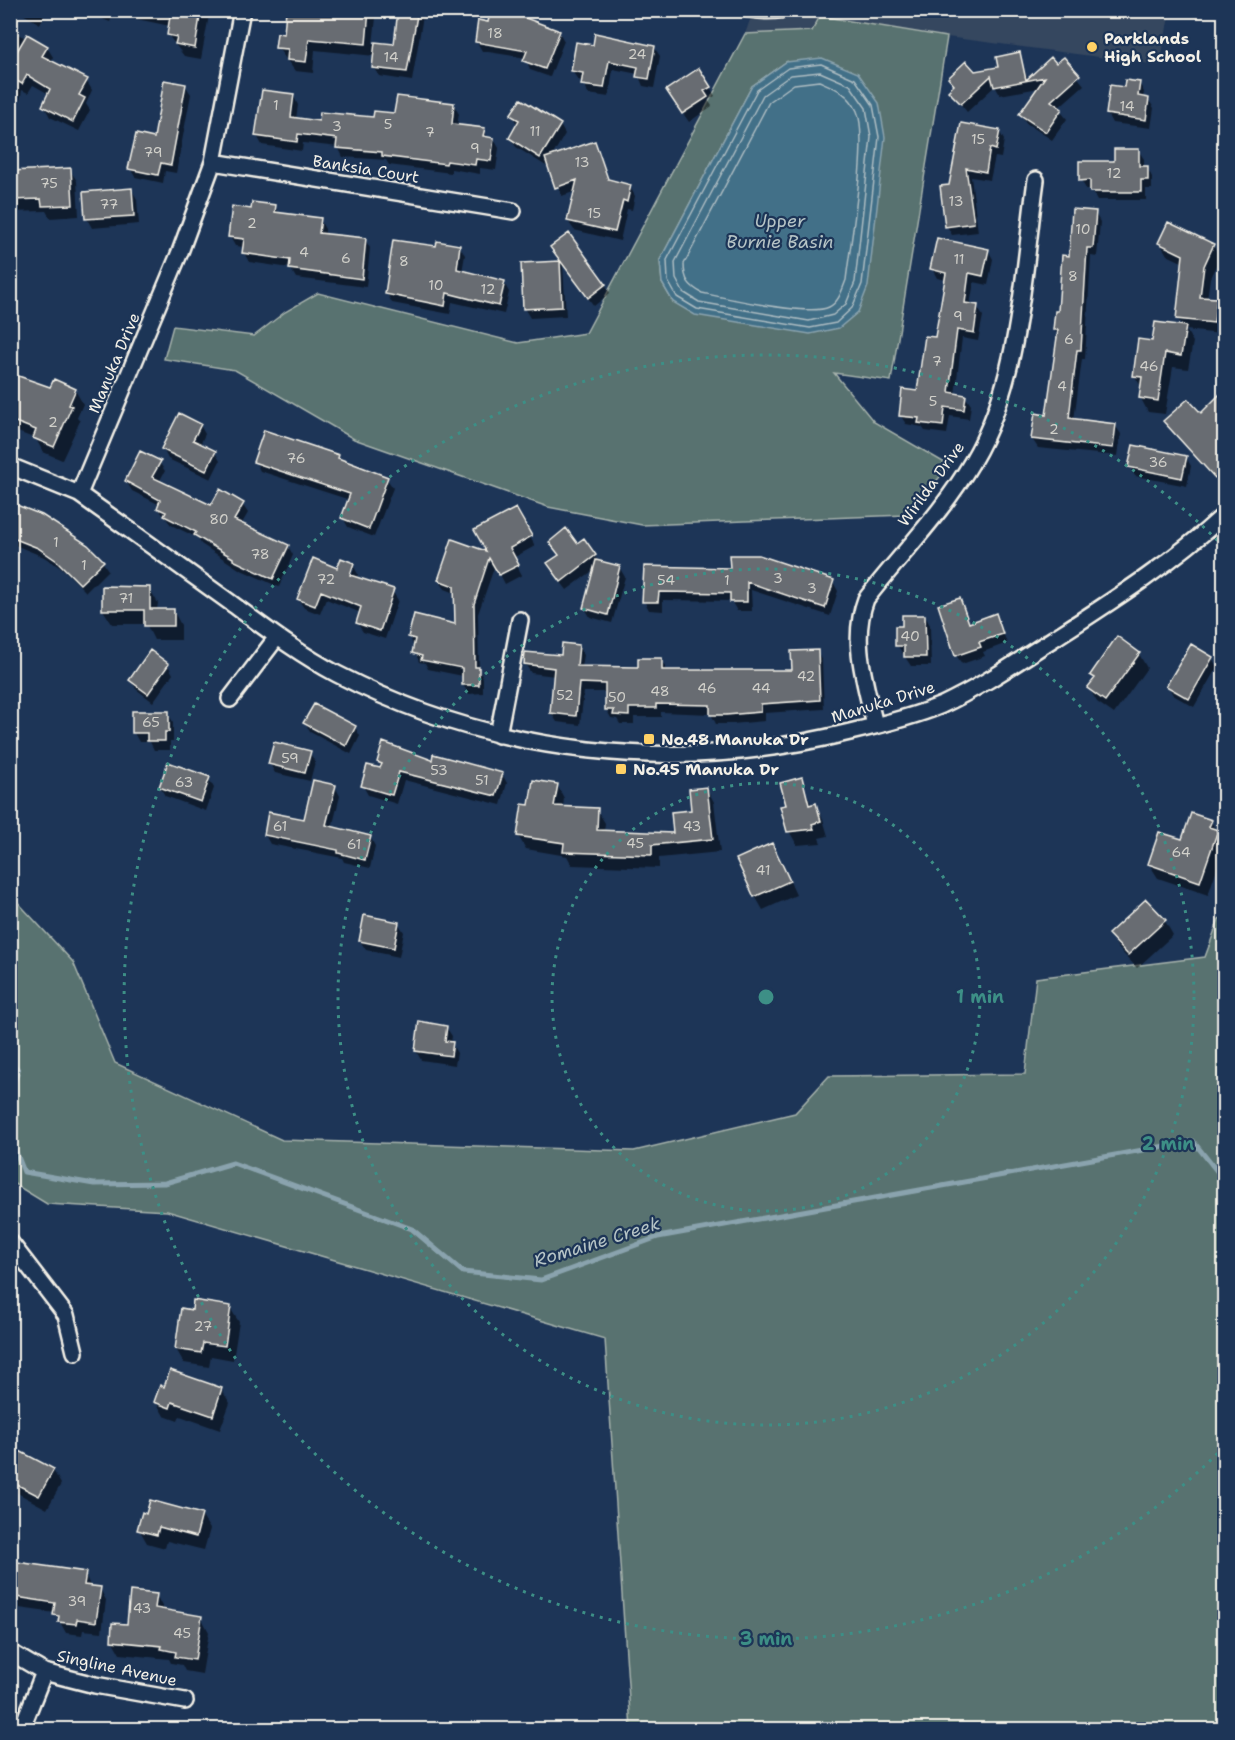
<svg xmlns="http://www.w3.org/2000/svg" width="1235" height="1740" font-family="'Shantell Sans',sans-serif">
	<rect width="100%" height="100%" fill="#1d3557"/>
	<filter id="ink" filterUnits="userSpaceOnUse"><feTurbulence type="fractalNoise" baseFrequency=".0167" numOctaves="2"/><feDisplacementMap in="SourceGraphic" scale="12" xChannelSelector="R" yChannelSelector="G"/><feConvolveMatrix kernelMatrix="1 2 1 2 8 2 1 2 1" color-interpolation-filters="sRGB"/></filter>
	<g filter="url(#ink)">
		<path fill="#34465f" d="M753 11H1170L1160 65 947 37 821 16 812 31 745 34Z"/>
		<path fill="#58726f" stroke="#a6b2ac" stroke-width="1.5" fill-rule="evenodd" d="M820 16 947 37 891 381 834 373 874 422 950 466 905 515 642 525 548 507 354 439 235 370 164 359 173 326 254 336 285 312 318 293 518 343 586 333 745 34 812 31ZM786 62 673 302 662 283 660 260 752 86Z
			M10 894 73 962 115 1063 282 1140 634 1151 795 1113 829 1076 1025 1074 1036 978 1205 957 1219 919 1224 916V1729H631L605 1339 167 1211 47 1204 11 1182Z"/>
		<path fill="#436f88" stroke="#8aa3ae" stroke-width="1.5" d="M822 58 858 73 879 103 885 137 868 286 858 312 839 328 810 334 695 315 673 302 662 283 660 260 752 86 786 62Z"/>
		<path fill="#0007" fill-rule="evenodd" d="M16 10H47L40 24Z
			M81 10H210L201 59 184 56 168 35 170 26 113 14 110 22Z
			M288 10H315L317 13 350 16 351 10H371L376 18 373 44 395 46 400 10H424L412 81 379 76 373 67 375 56 315 50 313 73 295 71 277 47 285 36Z
			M10 31 47 47 53 57 51 62 86 80 92 90 86 104 90 110 79 131 50 117 44 106 49 94 33 85 28 93 22 90 14 133 10 132Z
			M559 32 564 41 550 77 530 70 526 58 482 51 477 42Z
			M594 47H654L660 56 654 88 643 86 638 74 613 69 609 97 588 94 584 81 578 80 572 71Z
			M1019 54 1028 80 1063 59 1084 85 1058 108 1067 119 1052 140 1026 123 1021 114 1039 88 1000 95 995 86 967 112 950 91 955 87 950 78 1000 68Z
			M1219 79H1224V130L1218 121Z
			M1139 83 1144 92 1143 98 1148 99 1154 108 1151 128 1112 123 1107 114 1125 89Z
			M185 85 191 94 176 173 165 171 163 183 135 177 130 168 155 139Z
			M710 87 715 96 708 100 712 106 689 122 673 99Z
			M293 95 298 105 296 119 321 123 375 119 454 105 459 114 457 126 484 130 488 138 494 139 499 148 496 170 480 168V174L451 169V173L389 165 386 160 343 157 338 147 303 143 302 151 262 145 257 136Z
			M512 115 560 125 565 134 551 158 594 143 609 181 630 187 635 196 632 210 627 209 620 241 574 230 568 221 576 191 562 196 548 162 546 166 516 147 510 138 517 124Z
			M962 124 999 131 1004 140 1001 158 995 157 990 180 971 177 978 232 952 235 947 226 950 186Z
			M1138 150 1144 159V167H1147L1152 177V189H1146V200H1097L1091 189H1086L1081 180Z
			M70 170 77 181 79 216 50 218 46 211 10 212V173Z
			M132 190 137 199 139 224 92 228 87 219 85 194Z
			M275 206 280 214 320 220 325 229V235L365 239 370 248 366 287 296 278 290 268 249 262 244 253V247L235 246 230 237Z
			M1095 213 1100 222 1097 257 1091 256 1085 359H1082L1074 420 1115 425 1121 434 1118 456 1038 448 1032 439 1048 417 1059 337 1054 329 1070 257Z
			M1160 243 1213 245 1220 257 1210 278 1207 299 1216 300 1223 312 1220 334 1186 330 1193 342 1188 369 1173 367 1165 414 1148 412 1140 397 1142 388 1134 375 1154 343 1183 327 1177 318 1184 263 1167 255Z
			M459 246 465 255 462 272 504 283 509 292 504 314 452 302 450 314 392 303 387 294 438 248Z
			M988 250 993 259 988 285 974 282 970 305 977 307 983 316 978 341 962 338 955 395 965 396 971 405 969 419 950 416 947 434 925 431 922 427 906 424 900 415 919 393 936 339 947 280 937 278 932 269Z
			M562 262 605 284 610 293 594 306 563 264 566 316 530 318 524 308 523 264Z
			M10 373 51 389 75 390 83 404 77 418 80 421 62 460 43 452 36 439 10 429Z
			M1224 392V483L1221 486 1165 421 1201 415Z
			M200 425 205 434 200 445 215 452 220 461 211 479 168 459 163 449Z
			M338 456 341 461 387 479 393 488 374 537 348 527 343 518 350 500 260 471 255 461Z
			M1186 457 1191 466 1187 486 1135 476 1130 467Z
			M159 462 165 471 159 482 212 507 242 504 248 513 241 525 288 546 293 555 279 587 239 569 201 544 198 538 171 525 158 508 160 505 132 491 126 481Z
			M516 510 535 546 513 558 522 575 505 584 495 565 478 614 479 670 483 678V693L469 694 463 685V676L428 669 425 663 419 662 410 637 456 626 455 593 445 589 439 580 489 553Z
			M10 517 102 561 108 570 86 592 64 570 44 557 10 543Z
			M551 542 577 545 595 556 599 562 619 567 625 577 612 623 590 617 585 608 595 569 567 590 554 573 560 556Z
			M353 565 358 574 357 578 392 591 398 600 385 639 363 632 357 623 361 613 326 599 320 614 304 608 298 599 338 570ZM350 569H354L348 582Z
			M646 568 833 582 838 591 830 616 751 590 752 611H737L731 601 663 600V611L649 610 644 601Z
			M149 588 158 603 157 610H173L181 625V640H154L146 624H112L103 610Z
			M959 599 970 624 996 615 1007 643 983 652 985 656 962 664 956 655Z
			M925 616 930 625 931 666H911L897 645 904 628Z
			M578 646 584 655 582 667 640 669 662 659 667 672H794L817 652 822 661 824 709 765 713V721L732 724H716L711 714 661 712V717H634V724H620L617 719 611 718 606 709 607 692H584L580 725 557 722 551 713 555 676 531 673 525 664 563 656Z
			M1139 654 1147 668 1114 714 1097 702 1089 688 1095 680 1092 675Z
			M1212 658 1217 667 1194 707 1173 695 1168 686Z
			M168 665 173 674 153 702 136 689 131 680Z
			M134 713H168L173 722V741H170V750H154L150 742H139L134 733Z
			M305 723 355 727 360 736 351 754 310 732Z
			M310 753 315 762 310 781 275 773 270 764Z
			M379 762H432L502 774 507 783 501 805 404 780 397 804 368 795 363 786 381 770Z
			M209 779 214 788 206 811 165 796 160 787Z
			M801 779 812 806 815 805 823 819 828 836 819 838 821 843 797 845 789 831 787 806Z
			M557 785 564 798 563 808 597 810 605 823 604 832 675 834 707 789 714 802 720 852 659 858V868L572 865 567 856 526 849 518 836 530 807Z
			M335 786 340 796 332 828 370 837 375 846 370 868 344 862 342 858 270 844 265 835 305 820Z
			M1211 821 1224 848 1208 895 1158 878 1149 864Z
			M780 859 796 895 763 910 755 896Z
			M1165 921 1173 935 1137 968 1118 948 1110 934Z
			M398 923 404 932 399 957 366 950 360 941Z
			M446 1027 452 1036 451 1043 457 1053 455 1065 421 1060 416 1051Z
			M230 1308 239 1322 233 1360 211 1356 209 1367 184 1363 176 1349 193 1312Z
			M10 1335 14 1343 10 1345Z
			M221 1389 230 1403 220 1430 180 1416 178 1421 164 1416 156 1402Z
			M10 1447 53 1470 61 1484 47 1509 10 1489Z
			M201 1515 210 1529 204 1550 167 1541 165 1548 147 1543 139 1529Z
			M10 1563 85 1574 91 1588 100 1589 106 1600 102 1632 83 1630 82 1635 66 1633 55 1613 12 1607Z
			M156 1595 164 1610 201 1617 209 1632 202 1674 185 1671 182 1665 171 1663 169 1659 120 1654 112 1640Z"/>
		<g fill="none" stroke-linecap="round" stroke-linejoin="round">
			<path stroke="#adbdc2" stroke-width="1.5" d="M821 64 855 79 873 105 879 137 862 284 852 308 836 323 810 328 697 309 677 297 668 281 667 260 757 90 788 68Z
				M820 72 850 85 866 108 871 137 855 282 846 304 833 315 809 321 699 302 683 292 676 279 675 262 763 95 791 75Z
				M819 81C835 88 849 93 857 111 869 138 850 246 846 280 842 290 839 302 829 307 810 317 726 298 702 293 689 286 684 280 684 264L769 102 794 84Z"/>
			<path stroke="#8aa3ae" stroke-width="5" d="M10 1059 18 1070 10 1095
				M10 1137 24 1172 94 1184 165 1183 233 1163 412 1229 463 1272 541 1280 658 1237 1193 1141 1220 1175H1224"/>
		</g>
		<path fill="#686c72" stroke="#f4f1e8" stroke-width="1.5" d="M171 10H201L195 48 175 44 177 37 167 35Z
			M286 10 349 14V10H369L366 44 309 39 306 62 287 60 288 49 275 48 277 33 284 34Z
			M398 10H418L407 72 372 68 375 42 394 44Z
			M490 12 523 17 560 31 545 69 523 61 527 51 475 42 478 20 488 22Z
			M595 33 655 46 649 79 636 77 638 67 609 61 604 88 581 85 583 73 571 71 576 42 593 45Z
			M27 34 48 46 42 56 88 79 79 95 85 98 73 122 42 106 50 89 27 75 22 84 10 77V63Z
			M1020 52 1026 80 1051 57 1056 63 1064 57 1080 75 1051 101 1062 109 1046 132 1019 114 1045 77 994 87 991 76 961 104 948 91 954 85 948 78 966 61 975 71 998 67 996 57Z
			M699 68 711 87 704 91 708 97 682 114 666 90Z
			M164 80 186 84 171 165 161 163 158 175 128 169 136 134 154 138Z
			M1125 80 1140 82 1138 96 1149 98 1146 120 1106 114 1110 85 1124 87Z
			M262 90 294 94 291 117 319 121 320 112 373 117 374 111 394 113 397 96 454 103 452 124 485 128 483 136 494 138 491 161 476 159 475 165 447 161 446 164 382 156V152L336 148 337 139 298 134 297 142 255 136Z
			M521 99 561 124 540 158 509 138 519 120 510 115Z
			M961 123 1000 130 996 150 990 148 986 172 966 168 974 223 945 227 940 186 949 185Z
			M595 141 608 179 631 185 627 202 623 200 615 232 567 221 577 180 555 188 545 158Z
			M1114 149H1139V166H1148V180H1141V192H1090V180L1079 181V161H1114Z
			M71 168 73 205 42 206 41 199 10 200V171Z
			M132 188 134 216 85 219 83 192Z
			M252 202 276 205 275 212 321 218 319 233 366 238 362 279 289 269 290 260 242 253 244 239 228 237 232 206 251 209Z
			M1072 209 1096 211 1093 248H1087L1081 350H1077L1069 418 1116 424 1113 448 1031 439 1035 413 1046 415 1058 330H1053L1055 311H1058L1062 255 1069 256Z
			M1168 222 1214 244 1204 266 1200 297 1217 298 1214 323 1176 319 1183 255 1158 243Z
			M569 233 606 284 588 298 550 247Z
			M937 238 989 249 983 276 969 273 965 303 978 305 974 333 957 330 949 392 966 395 964 410 945 407 943 426 918 423 919 418 899 416 902 389 917 391 925 336 935 337 946 273 930 269Z
			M393 240 436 246 437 241 460 245 457 269 505 281 499 306 447 293 445 306 385 294Z
			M560 261 562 307 523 309 521 263Z
			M1155 322 1186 326 1181 356 1165 353 1158 401 1139 398 1142 377 1133 376 1138 339 1152 341Z
			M10 373 50 387 54 379 76 389 69 405 72 406 54 447 33 438 36 430 10 420Z
			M1224 390V469L1215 478 1163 421 1188 399 1201 413Z
			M179 413 201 424 193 440 216 451 206 471 161 449Z
			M264 430 339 455 338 458 388 477 369 529 341 518 350 494 253 462Z
			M1133 445 1187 456 1182 478 1128 467Z
			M140 451 161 461 152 477 211 505 220 489 244 503 234 520 289 545 273 579 233 560V558L194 535 196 532 164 516 166 512 157 508 160 500 125 481Z
			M14 504 42 515 88 545 104 561 80 584 57 561 38 548 10 537V513Z
			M516 508 532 536 510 548 519 565 499 575 489 558 474 604 475 667H479V685H462V668L421 660 422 656 412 653 415 639 408 637 414 614 455 624 454 586 438 580 452 539 486 551 474 530Z
			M566 528 577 543 584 538 596 555 561 582 547 563 559 555 549 542Z
			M729 555H759L834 580 825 608 747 582V602H730V593L659 592 658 602H642L644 566 730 568Z
			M313 558 337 568 341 558 354 563 350 575 394 589 380 631 356 623 361 607 321 591 315 606 297 599Z
			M596 560 620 566 608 615 583 608Z
			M102 586 150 587V609H174V626H144V610H102Z
			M960 598 969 623 996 613 1003 634 979 642 981 647 955 656 938 605Z
			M902 615H925L926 657H904V646H895V626H902Z
			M1117 636 1140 653 1105 701 1087 688 1095 678 1090 675Z
			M562 643 579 645 577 666 638 667V658H662V670H792L791 651 818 650 820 700 761 704V712L726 715H710V705L656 704V708H629V716L613 715 614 710H605V684L579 683 576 716 550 713 554 668 524 664 525 652 561 655Z
			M1191 644 1213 657 1189 699 1166 686Z
			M150 650 169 664 148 694 129 680Z
			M314 704 356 726 346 746 303 723Z
			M132 711H169V732H165V741H147V733H132Z
			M274 742 311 751 305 773 268 764Z
			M383 742 432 760 433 754 503 773 496 796 399 772 392 795 361 786 367 765 380 768 382 764 377 762Z
			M168 762 210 777 201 802 159 787Z
			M802 777 809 805 816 803 821 821 812 824 814 829 787 832 780 806 786 805 780 783Z
			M313 780 336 785 326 825 371 836 365 860 338 853V850L264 835 268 812 304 819Z
			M533 780 558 784 554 806 598 808 597 830 673 833 671 812 691 810 689 789 707 787 713 839 652 845V855L563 852 564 843 517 836 522 804 529 805Z
			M1191 813 1212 820 1209 827 1218 830 1200 882 1148 864 1159 832 1182 839Z
			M772 843 790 881 754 897 736 859Z
			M1146 899 1166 920 1128 955 1108 934Z
			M364 915 399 922 394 948 359 941Z
			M419 1021 447 1026 445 1041 453 1042 451 1056 415 1051Z
			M193 1300 231 1306 225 1346 203 1343 201 1353 175 1349 181 1308 192 1310Z
			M170 1370 222 1388 213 1416 172 1402 170 1408 154 1402 160 1385 164 1387Z
			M10 1446 54 1469 39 1496 10 1481Z
			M150 1500 202 1514 196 1537 159 1527 157 1535 137 1530 142 1512 146 1514Z
			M10 1561 86 1572 84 1585 101 1587 96 1622 77 1619 76 1624 58 1622 59 1616 53 1615 55 1603 10 1596Z
			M130 1591 157 1594 155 1608 202 1616 195 1660 175 1657 176 1652 161 1649 162 1646 111 1641 112 1623 127 1624Z"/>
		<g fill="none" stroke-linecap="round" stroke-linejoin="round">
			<g stroke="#f4f1e8" stroke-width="12">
				<path id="service" d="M735 10C756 15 775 17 796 10"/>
			</g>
			<g stroke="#f4f1e8" stroke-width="20">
				<path id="minor" d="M242 10 213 162 180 252 79 494C130 530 180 566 231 603 265 628 299 654 337 674 496 756 677 775 850 732 880 725 913 717 942 705 981 687 1017 662 1053 639 1112 601 1172 563 1224 515
					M213 162 513 211
					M10 466 79 494
					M230 699 277 637
					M875 726C866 684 850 641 866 599 901 554 943 512 972 462 1021 380 1023 272 1036 180
					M498 735 520 620
					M10 1242 66 1315 75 1352
					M10 1652 44 1672 95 1685 185 1701
					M21 1730 44 1672"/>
			</g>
			<use href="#service" stroke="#1d3557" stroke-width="8"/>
			<use href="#minor" stroke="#1d3557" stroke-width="15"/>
		</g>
	</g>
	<g fill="none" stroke="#3d8f86" stroke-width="3" stroke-dasharray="3 6">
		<circle cx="766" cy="997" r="214"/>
		<circle cx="766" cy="997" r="428"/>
		<path d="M1224 1447A642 642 0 1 1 1224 547"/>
	</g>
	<g fill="#ffd166" stroke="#1d3557" stroke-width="2">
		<circle cx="1092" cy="47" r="6"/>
		<rect x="643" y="733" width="12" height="12" rx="3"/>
		<rect x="615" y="763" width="12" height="12" rx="3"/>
	</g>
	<g text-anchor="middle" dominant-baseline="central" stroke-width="4.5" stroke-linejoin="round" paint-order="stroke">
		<g font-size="14" fill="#d1d0ca">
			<text x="495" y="33">18</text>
			<text x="637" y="54">24</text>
			<text x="391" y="57">14</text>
			<text x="276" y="105">1</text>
			<text x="1127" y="106">14</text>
			<text x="388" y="124">5</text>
			<text x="337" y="126">3</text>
			<text x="535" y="131">11</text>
			<text x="430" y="132">7</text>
			<text x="978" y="139">15</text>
			<text x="475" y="148">9</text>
			<text x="153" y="152">79</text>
			<text x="582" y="162">13</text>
			<text x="1114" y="173">12</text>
			<text x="49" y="183">75</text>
			<text x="956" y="201">13</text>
			<text x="109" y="204">77</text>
			<text x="594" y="213">15</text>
			<text x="252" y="223">2</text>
			<text x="1083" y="229">10</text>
			<text x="304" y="252">4</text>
			<text x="346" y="258">6</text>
			<text x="959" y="259">11</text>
			<text x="404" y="261">8</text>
			<text x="1073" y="276">8</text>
			<text x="436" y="285">10</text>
			<text x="488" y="289">12</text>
			<text x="958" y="316">9</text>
			<text x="1069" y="339">6</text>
			<text x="937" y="361">7</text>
			<text x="1149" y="366">46</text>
			<text x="1062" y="386">4</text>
			<text x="933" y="401">5</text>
			<text x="53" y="422">2</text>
			<text x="1054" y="429">2</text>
			<text x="296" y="458">76</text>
			<text x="1158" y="462">36</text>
			<text x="219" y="519">80</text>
			<text x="56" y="542">1</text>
			<text x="260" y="554">78</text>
			<text x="84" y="565">1</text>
			<text x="778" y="578">3</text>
			<text x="326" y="579">72</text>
			<text x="666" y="580">54</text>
			<text x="727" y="580">1</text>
			<text x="812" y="588">3</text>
			<text x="126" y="598">71</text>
			<text x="910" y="636">40</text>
			<text x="806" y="676">42</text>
			<text x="707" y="688">46</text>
			<text x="761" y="688">44</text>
			<text x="660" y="691">48</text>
			<text x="565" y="695">52</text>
			<text x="617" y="697">50</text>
			<text x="151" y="722">65</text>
			<text x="290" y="758">59</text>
			<text x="439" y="770">53</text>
			<text x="482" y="780">51</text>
			<text x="184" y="782">63</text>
			<text x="280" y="826">61</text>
			<text x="692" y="826">43</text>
			<text x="635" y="843">45</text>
			<text x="354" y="844">61</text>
			<text x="1181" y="852">64</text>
			<text x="763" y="870">41</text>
			<text x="203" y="1326">27</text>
			<text x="77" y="1601">39</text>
			<text x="142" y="1608">43</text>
			<text x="182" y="1633">45</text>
		</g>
		<g font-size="16" font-weight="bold" fill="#f4f1e8" stroke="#1d3557" text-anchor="start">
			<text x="1104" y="38">Parklands<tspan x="1104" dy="18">High School</tspan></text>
			<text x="661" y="739">No.48 Manuka Dr</text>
			<text x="633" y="769">No.45 Manuka Dr</text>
		</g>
		<g font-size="16" fill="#f4f1e8" stroke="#1d3557">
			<text transform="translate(366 169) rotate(9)">Banksia Court</text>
			<text transform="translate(114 363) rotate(-67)">Manuka Drive</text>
			<text transform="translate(931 484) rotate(-54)">Wirilda Drive</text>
			<text transform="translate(883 702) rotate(-17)">Manuka Drive</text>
			<text transform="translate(117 1668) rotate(12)">Singline Avenue</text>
		</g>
		<g font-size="18" font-style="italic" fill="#b6c4c6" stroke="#1d3557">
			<text x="780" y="221">Upper<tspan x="780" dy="21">Burnie Basin</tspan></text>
			<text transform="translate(597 1242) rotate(-17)">Romaine Creek</text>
		</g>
	</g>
	<circle cx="766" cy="997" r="9" fill="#3d8f86" stroke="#1d3557" stroke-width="3"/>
	<g font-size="18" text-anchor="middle" font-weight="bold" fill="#3d8f86" stroke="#1d3557" stroke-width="4.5" stroke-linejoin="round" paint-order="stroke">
		<text x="980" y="1003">1 min</text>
		<text x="1168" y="1150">2 min</text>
		<text x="766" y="1645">3 min</text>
	</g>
	<rect width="1235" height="1740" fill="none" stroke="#1d3557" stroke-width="36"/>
	<rect x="18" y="18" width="1199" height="1704" fill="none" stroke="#f4f1e8" stroke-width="2" filter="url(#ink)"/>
</svg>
